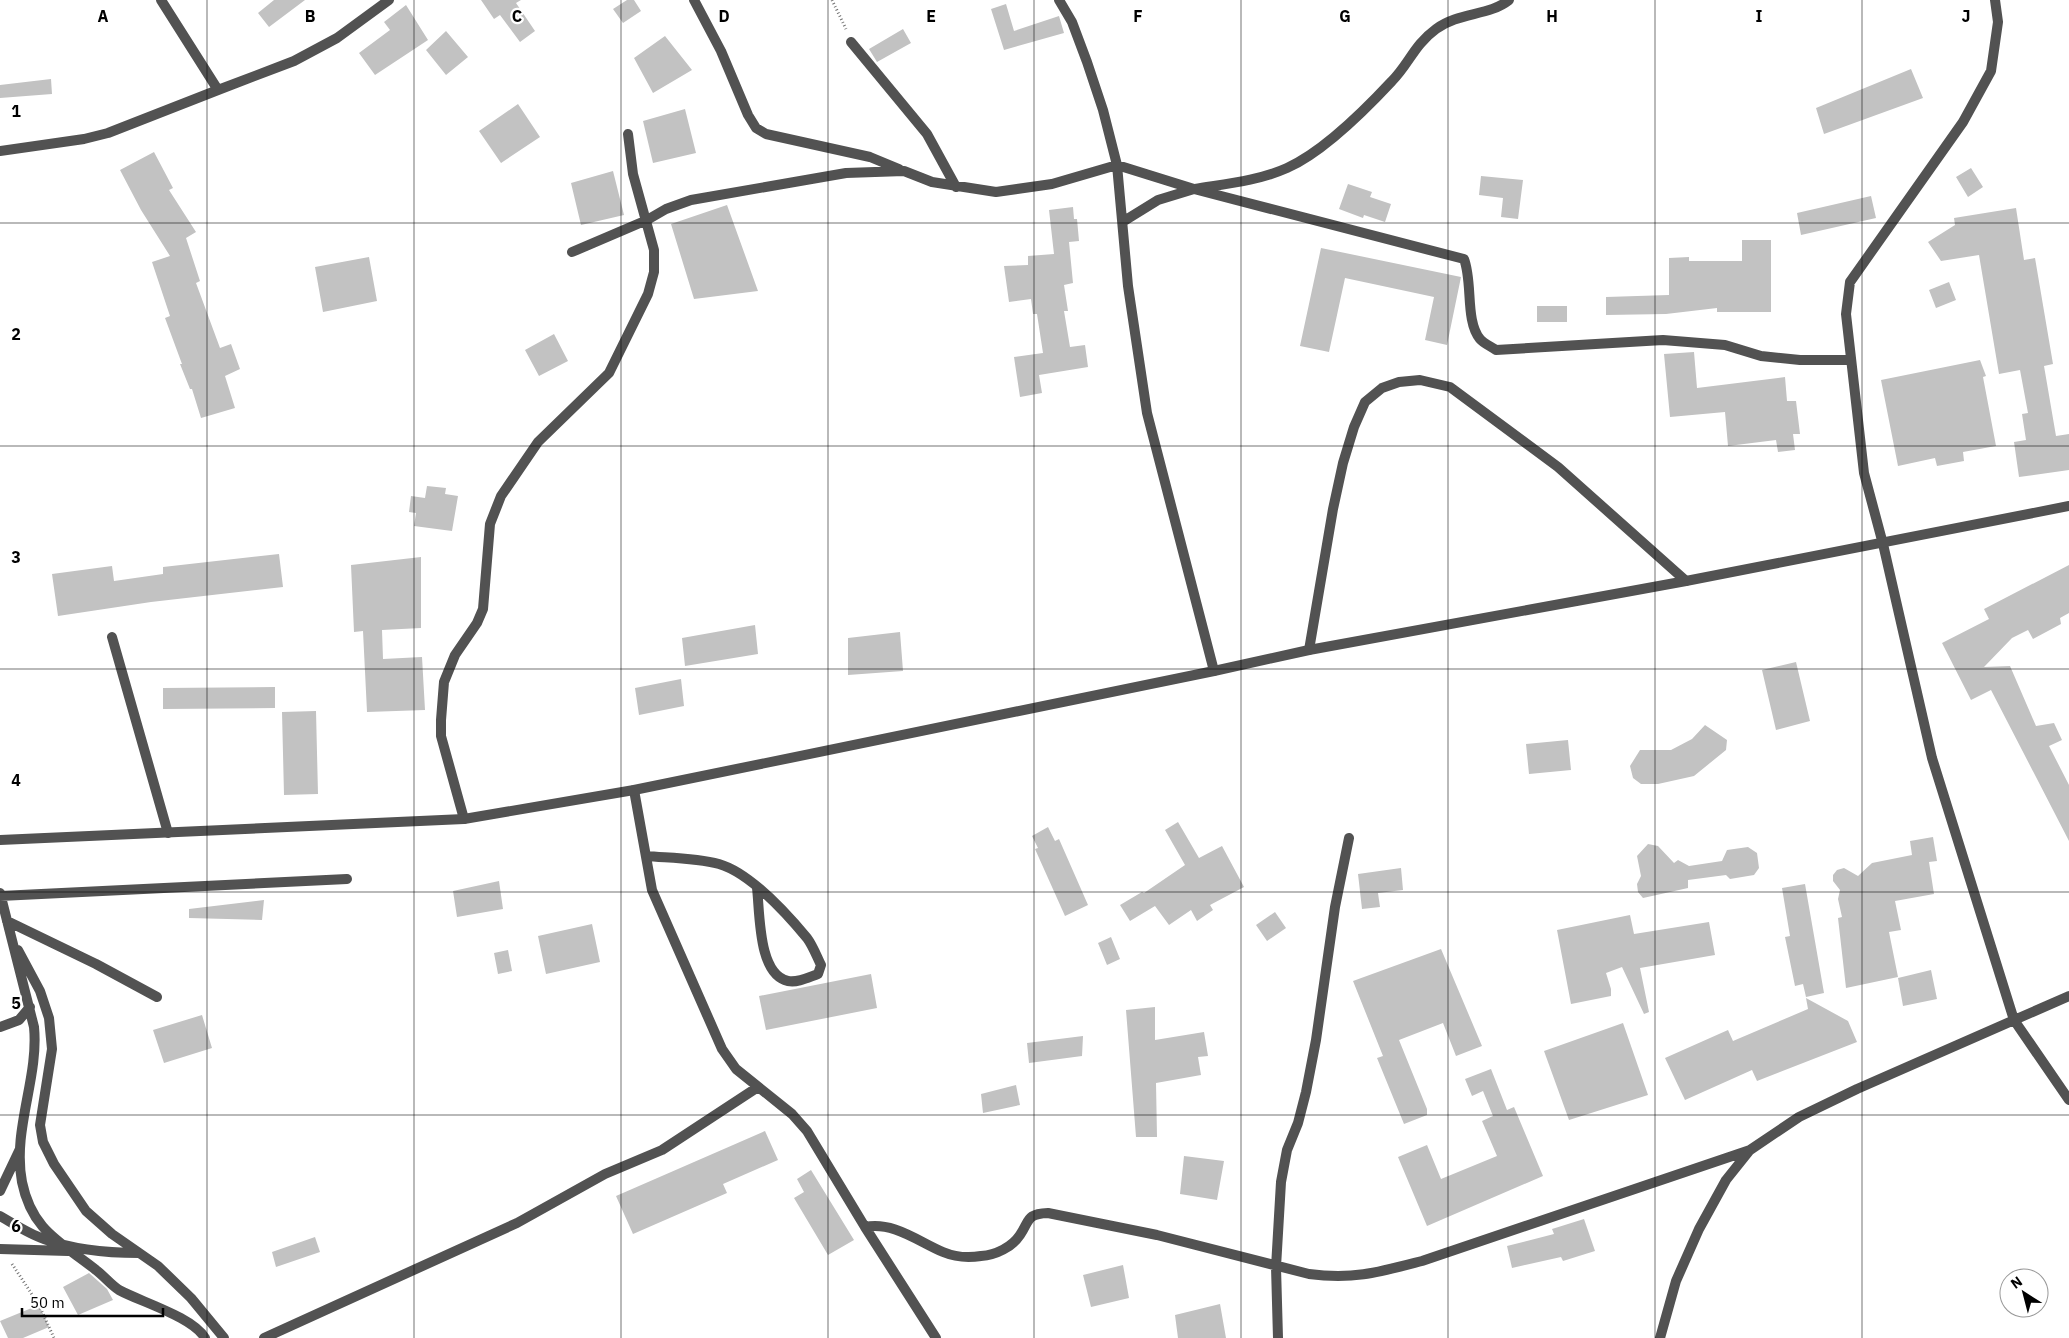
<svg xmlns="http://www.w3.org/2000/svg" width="2069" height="1338" font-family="'IBM Plex Sans',sans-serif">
	<rect width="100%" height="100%" fill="#fff"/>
	<path fill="#c2c2c2" d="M274 0H305L269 27 258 13Z
		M481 0H521L516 3 535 31 520 42 500 15 494 19Z
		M627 0H634L641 11 623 23 613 9Z
		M1006 4 1014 31 1059 16 1064 33 1004 50 991 9Z
		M406 5 428 40 375 75 359 53 390 30 384 22Z
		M903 29 911 43 877 62 869 49Z
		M446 31 468 57 446 75 426 50Z
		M665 36 692 70 653 93 634 58Z
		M1911 69 1923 98 1824 134 1816 108Z
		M51 79 52 94 0 98V85Z
		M518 104 540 137 501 163 479 131Z
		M685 109 696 153 653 163 643 121Z
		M154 152 173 188 169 190 196 232 186 238 200 281 196 283 220 348 231 344 240 369 225 376 235 408 201 418 192 389H190L180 364H182L165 318 170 316 152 262 170 256 141 210 120 170Z
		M1971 168 1983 187 1968 197 1956 177Z
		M613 171 624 215 581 225 571 183Z
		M1481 176 1523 180 1518 219 1501 217 1503 198 1479 195Z
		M1348 184 1372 192 1370 197 1391 204 1385 222 1364 215 1363 218 1339 209Z
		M1871 196 1876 218 1801 235 1797 213Z
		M727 205 758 291 694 299 671 224Z
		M1073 207 1074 219H1077L1079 241 1069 242 1073 283 1064 285 1068 311H1064L1070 347 1085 345 1088 367 1039 375 1042 393 1020 397 1014 357 1043 353 1037 314H1033L1031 299 1009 302 1004 266 1028 265V256L1054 254 1049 210Z
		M2016 208 2024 260 2035 258 2053 364 2044 366 2056 436 2069 434V470L2019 477 2014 442 2026 440 2022 414 2028 413 2020 370 1999 374 1979 255 1941 261 1928 242 1955 225 1954 218Z
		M1742 240H1771V312H1717V308L1666 314 1606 315V297L1669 295V258L1689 257V261H1742Z
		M1321 248 1461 277 1447 345 1425 340 1434 297 1345 278 1329 352 1300 346Z
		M369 257 377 301 323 312 315 267Z
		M1949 282 1956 300 1936 308 1929 290Z
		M1537 306H1567V322H1537Z
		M554 334 568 361 539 376 525 350Z
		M1694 352 1697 388 1785 377 1787 401H1796L1800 434H1793L1795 450 1778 452 1776 440 1728 446 1725 412 1670 417 1664 354Z
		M1980 360 1986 376 1983 377 1996 446 1963 452 1964 461 1937 466 1935 458 1898 466 1881 380Z
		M427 486 446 488 445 494 458 496 452 531 414 526 416 513 409 512 411 496 425 498Z
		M279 554 283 587 151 602 58 616 52 574 112 566 114 581 163 574V567Z
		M421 557V628L382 630 383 659 422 657 425 710 367 712 363 631 354 632 351 565Z
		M2069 565V613L2060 618 2061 624 2033 639 2028 630 2012 638 1984 667 2010 666 2036 726 2054 723 2062 740 2049 746 2069 785V841L1991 690 1971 700 1942 643 1989 619 1984 609Z
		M755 625 758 654 685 666 682 638Z
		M900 632 903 671 848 675V638Z
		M1796 662 1810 721 1776 730 1762 670Z
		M681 679 684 706 639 715 635 688Z
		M275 687V708L163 709V688Z
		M316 711 318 794 284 795 282 712Z
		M1705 725 1727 740 1726 750 1694 776 1658 784H1641L1633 778 1630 766 1640 750H1671L1692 739Z
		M1568 740 1571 770 1529 774 1526 744Z
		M1178 822 1199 858 1222 846 1244 887 1210 905 1213 910 1197 921 1191 910 1169 925 1155 906 1130 921 1120 905 1142 892 1144 893 1185 865 1165 830Z
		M1048 827 1055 841 1059 839 1088 905 1065 916 1035 849 1038 848 1032 836Z
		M1933 837 1937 861 1929 862 1934 894 1895 901 1901 930 1889 932 1898 977 1846 988 1838 918 1842 917 1838 899 1840 890 1833 881V875L1837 870 1844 868 1858 876 1872 863 1912 855 1910 841Z
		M1648 844 1658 846 1674 863 1678 860 1689 866 1722 861 1727 850 1748 847 1757 853 1759 868 1754 875 1730 879 1726 875 1688 880V888L1643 898 1638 892 1637 884 1641 876 1637 856Z
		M1401 868 1403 890 1378 893 1380 907 1362 909 1358 874Z
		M499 881 503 909 457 917 453 891Z
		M1805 884 1824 993 1806 997 1803 984 1795 986 1785 937 1790 936 1782 888Z
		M264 900 262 920 189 918V909Z
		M1275 912 1286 928 1267 941 1256 925Z
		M1630 915 1634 934 1709 922 1715 955 1640 968 1649 1012 1644 1014 1622 967 1606 973 1611 989V996L1571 1004 1557 930Z
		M592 924 600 962 546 974 538 936Z
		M1111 937 1120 959 1107 965 1098 943Z
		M1441 949 1482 1046 1456 1056 1443 1023 1399 1040 1427 1109V1115L1404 1124 1377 1058 1383 1056 1353 981Z
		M508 950 512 971 498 974 494 953Z
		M1931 970 1937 999 1903 1006 1898 978Z
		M871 974 877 1008 766 1030 759 996Z
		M1806 998 1848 1021 1857 1042 1757 1081 1752 1070 1685 1100 1665 1058 1728 1030 1733 1041 1808 1009Z
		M1155 1007V1040L1204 1032 1208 1056 1198 1057 1201 1075 1156 1083 1157 1137H1136L1126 1010Z
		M202 1015 212 1048 164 1063 153 1030Z
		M1623 1023 1648 1095 1569 1120 1544 1051Z
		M1083 1036 1082 1056 1029 1063 1027 1043Z
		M1491 1069 1507 1110 1514 1107 1543 1176 1427 1226 1398 1157 1427 1145 1441 1179 1497 1156 1482 1121 1493 1116 1483 1091 1472 1096 1465 1079Z
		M1016 1085 1020 1105 983 1113 981 1094Z
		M765 1131 778 1160 723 1184 727 1193 633 1234 616 1196Z
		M1184 1156 1224 1161 1217 1200 1180 1194Z
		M811 1170 854 1240 828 1255 794 1198 804 1192 797 1179Z
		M1584 1219 1595 1251 1563 1261 1561 1257 1512 1268 1507 1246 1554 1234 1552 1229Z
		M315 1237 320 1252 276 1267 272 1252Z
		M1123 1265 1129 1298 1091 1307 1083 1275Z
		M89 1273 107 1289 113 1300 78 1315 63 1287Z
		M1220 1304 1226 1338H1178L1175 1315Z
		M39 1305 49 1327 23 1338H8L0 1321Z"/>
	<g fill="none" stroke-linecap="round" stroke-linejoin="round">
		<path stroke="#747474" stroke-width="3" stroke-dasharray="1 2.5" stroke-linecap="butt" d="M832 0 846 29
			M12 1264 39 1305 54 1338"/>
		<path stroke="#525252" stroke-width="10" d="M1195 189C1225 184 1258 181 1287 168 1323 152 1365 110 1392 81 1409 64 1414 45 1436 29 1459 12 1489 16 1509 0
			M112 637 168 833"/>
		<path stroke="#525252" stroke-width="10" d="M161 0 218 90
			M694 0 721 51 748 115 756 128 766 134 870 157 899 169
			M1059 0 1072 22 1087 62 1103 110 1117 165 1128 286 1147 413 1214 671
			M1995 0 1998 22 1991 71 1963 122 1850 282 1846 314 1864 473 1883 544 1932 758 2014 1020 2069 1100
			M851 42 927 134 956 187
			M0 151 84 139 108 133 218 90 294 61 337 38 389 0
			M1124 221 1158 200 1194 189
			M572 252 647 220 666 209 691 200 846 173 904 171 932 182 996 192 1052 184 1117 165 1194 189 1464 259C1473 282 1465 321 1480 339 1483 343 1492 347 1496 350L1663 340 1725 345 1761 356 1800 360H1851
			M1309 650 1333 509 1343 463 1354 427 1365 402 1382 388 1399 382 1420 380 1450 387 1558 467 1686 581
			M634 790 652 890 722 1049 736 1069 792 1114 807 1131 865 1227 936 1338
			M464 819 441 736V720L444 682 455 655 477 623 483 609 490 524 501 496 538 442 609 373 648 294 654 272V250L633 174 628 134
			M646 856C670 858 696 858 719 864 750 873 787 914 807 938 813 946 817 957 821 965L818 974C809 977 798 983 788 981 758 975 760 913 757 888
			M0 893 34 1027C39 1078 12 1130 22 1182 32 1231 61 1242 96 1270 104 1276 111 1285 119 1290 141 1302 193 1317 205 1338
			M0 896 347 879
			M7 921 96 964 157 997
			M18 950 40 991 49 1018 52 1049 40 1125 43 1142 54 1164 86 1211 112 1234 158 1266 191 1298 224 1338
			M0 1027 19 1020 30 1007
			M0 1191 20 1149
			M0 1216C14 1224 29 1234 44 1239 74 1250 109 1253 139 1253
			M865 1227C893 1221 919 1242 943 1252 955 1257 969 1258 981 1256 996 1255 1012 1247 1020 1235 1030 1220 1026 1214 1048 1213L1157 1235 1309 1274C1354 1280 1380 1272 1422 1261L1750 1150
			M0 1249 68 1251
			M264 1338 517 1223 605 1174 662 1150 758 1087
			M1278 1338 1276 1267 1281 1182 1287 1150 1298 1123 1306 1092 1316 1040 1335 907 1349 838
			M1660 1338 1676 1281 1699 1229 1726 1180 1750 1150 1799 1117 1857 1089 2069 996"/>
		<path stroke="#525252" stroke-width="10" d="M0 840 464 819 634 790 1214 671 1309 650 1686 581 2069 506"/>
	</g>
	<path fill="none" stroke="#000" stroke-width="1" stroke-opacity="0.55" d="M207 0V1338M414 0V1338M621 0V1338M828 0V1338M1034 0V1338M1241 0V1338M1448 0V1338M1655 0V1338M1862 0V1338M0 223H2069M0 446H2069M0 669H2069M0 892H2069M0 1115H2069"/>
	<g font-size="16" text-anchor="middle" font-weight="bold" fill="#000" stroke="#fff" stroke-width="4.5" stroke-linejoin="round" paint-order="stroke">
		<text x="103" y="22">A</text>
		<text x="310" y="22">B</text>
		<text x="517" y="22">C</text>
		<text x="724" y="22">D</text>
		<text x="931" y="22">E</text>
		<text x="1138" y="22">F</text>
		<text x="1345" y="22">G</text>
		<text x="1552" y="22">H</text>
		<text x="1759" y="22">I</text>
		<text x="1966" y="22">J</text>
		<text x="16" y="117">1</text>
		<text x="16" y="340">2</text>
		<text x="16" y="563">3</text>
		<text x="16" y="786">4</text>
		<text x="16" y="1009">5</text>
		<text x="16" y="1232">6</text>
	</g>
	<g transform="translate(2024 1293) rotate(324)"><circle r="24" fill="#ffffff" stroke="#999999"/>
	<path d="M0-4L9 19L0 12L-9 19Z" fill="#000000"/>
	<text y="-8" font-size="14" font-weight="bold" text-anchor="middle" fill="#000000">N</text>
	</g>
	<path d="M22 1308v8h141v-8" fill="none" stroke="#000000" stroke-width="2.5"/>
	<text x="30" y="1308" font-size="15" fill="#000000" stroke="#ffffff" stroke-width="4" paint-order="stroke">50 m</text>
</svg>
